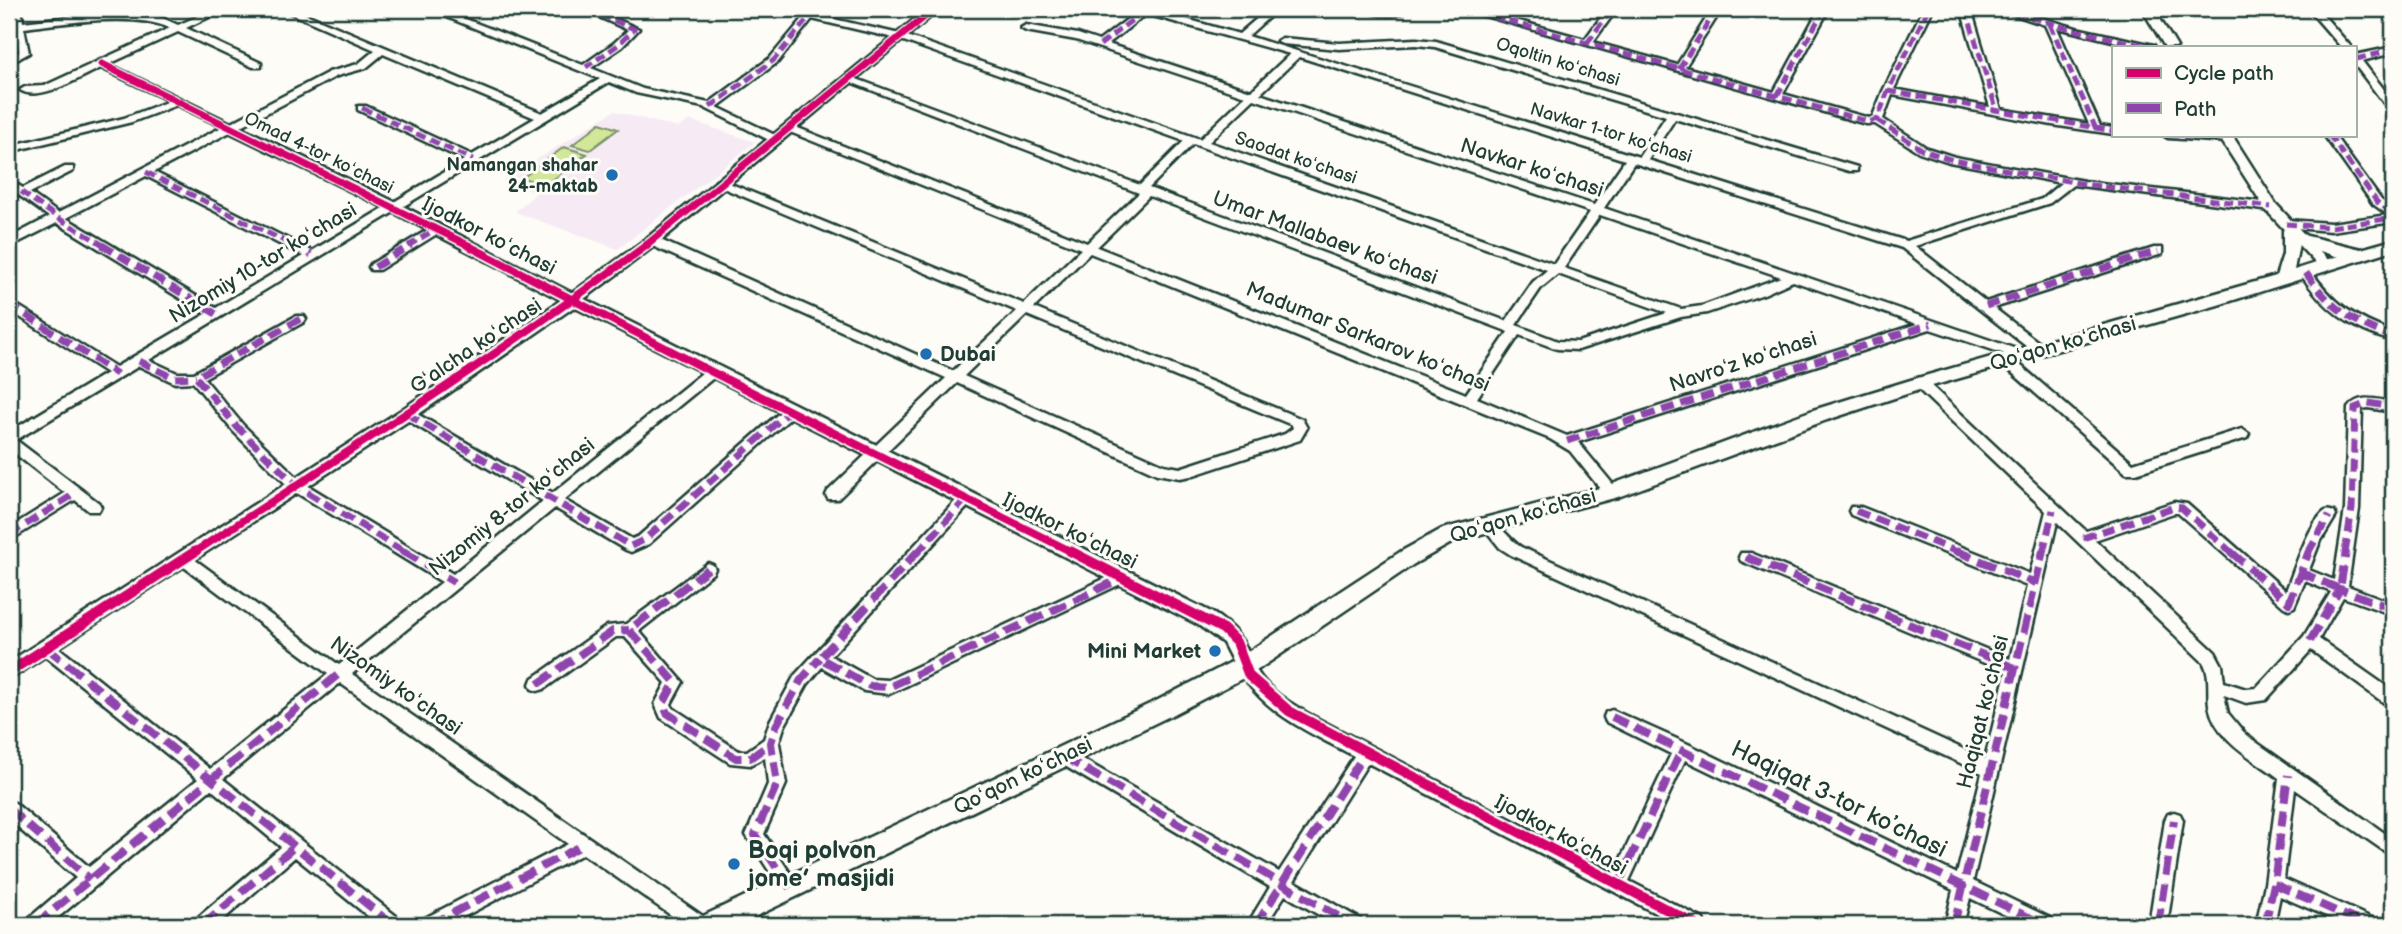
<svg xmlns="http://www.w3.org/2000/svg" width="2402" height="934" font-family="'Balsamiq Sans',sans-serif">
	<rect width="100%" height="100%" fill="#fdfcf7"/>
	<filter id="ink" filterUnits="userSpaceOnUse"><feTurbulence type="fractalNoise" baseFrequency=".0143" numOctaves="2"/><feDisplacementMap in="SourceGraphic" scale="14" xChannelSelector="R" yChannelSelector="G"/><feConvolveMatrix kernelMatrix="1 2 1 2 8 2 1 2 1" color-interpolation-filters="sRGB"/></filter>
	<g filter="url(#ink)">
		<path fill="#f6eaf4" d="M614 111 678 128 689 120 755 142 618 249 515 212 536 193 503 181Z"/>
		<path fill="#d3e79b" stroke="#799268" stroke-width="2" d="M600 123 618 129 590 150 572 145Z
			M564 147 587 154 546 185 522 178Z"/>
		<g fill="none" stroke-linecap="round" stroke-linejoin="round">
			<g stroke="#1f3d34" stroke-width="5">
				<path id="minor" d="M11 9H21L23 22 83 15 158 16 178 25 214 9H226L186 28 261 63V67H253L178 32 109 64 231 123 329 72 358 64 375 50 281 9H294L542 113 600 79 427 9H440L583 65 614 43 628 30 581 9H594L639 29 622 47 591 68 643 89 709 103 770 58 811 9H821L816 15 904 35 1200 139 1245 96 1076 40 1026 31 1021 28 1026 25 1078 34 1099 41 1138 11 1136 9H1151L1239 34 1268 9H1278L1248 36 1639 157 1666 116 1435 47 1416 45 1339 49 1282 44 1277 41 1282 38 1339 43 1416 39 1436 41 1857 167V171H1849L1675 119 1648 160 1906 241 2042 199 2061 183 1949 162 1919 152 1875 124H1866L1460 9H1475L1585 39 1607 9H1617L1593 42 1677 65 1712 9H1722L1685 67 1774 92 1819 9H1829L1783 94 1869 118 1873 116 1883 91 1923 9H1933L1894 89 1990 107 1961 9H1971L2001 109 2089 124 2045 25 1997 9H2012L2076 28 2154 45 2155 47H2138L2057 28 2100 126 2113 128V134L2052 125 1892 95 1883 119 1927 148 1955 157 2084 181 2271 203 2277 207 2271 211 2073 185 2050 203 1915 246 1986 302 2154 248H2162V254L1994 308 2046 348 2047 351 2041 355 2036 354 1902 248 1634 163 1604 208 2028 353 2029 356 2023 360 1930 329 1578 442 1616 488 1618 492 1616 496H1606L1570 451 1550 439 1090 253 1034 308 1302 419 1307 428 1300 440 1191 476 1180 478 1157 474 957 383 838 499H828L826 495 828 491 946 378 648 244V238H656L953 371 1017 311 716 185V181H724L1024 304 1081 249 785 130V126H793L1087 243 1139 193 845 80 850 77 854 78 1140 185 1184 141 898 39 812 19 778 62 717 107 779 137V141H771L703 107 636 93 609 82 149 360 177 373H194L296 316H304L306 319 304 322 204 378 243 425 302 482 453 574 543 501 402 417 400 414 402 411H412L553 493 707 369H717L719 372 717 375 564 500 632 539 639 536 785 408H795L797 411 795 414 649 544 631 552 626 550 555 508 352 674 707 919 709 925H685L583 854 448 925H421L423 919 568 844 340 683 223 779 400 919 402 925H379L295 857 217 925H194L196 919 281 847 211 789 49 925H26L28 919 76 878 9 820V801L15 803 89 867 198 779 41 653 39 648 41 643 47 641 53 643 210 769 328 674 180 564 178 560 180 556H190L339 665 442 582 292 490 233 431 193 382 175 383 139 366 16 440 99 503 101 507 99 511H89L75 500 9 541V528L65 493 9 449V432L107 373 9 310V300L116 367 206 314 57 223 9 247V238L49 217 9 188V180L23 188 65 167H73V171L30 193 58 213 222 127 177 105 132 122 9 152V146L124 118 169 101 101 68C82 76 39 103 20 90L25 87 44 86 170 28C136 12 63 23 24 28L29 53 9 64V57L19 52 15 29 9 28V22L14 23ZM1146 14 1290 54 1251 91 1108 44ZM383 54 535 118 472 155 366 106H358V110L464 160 312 251 154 172 337 76 366 68ZM1299 57 1306 59 1625 160 1594 205 1260 94ZM1254 99 1590 212 1554 264 1209 142ZM1193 144 1547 270 1533 282 1506 321 1149 188ZM146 176 303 256 216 308 66 218ZM1149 196 1504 330 1508 332 1466 394 1097 247ZM1600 215 1781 277 1702 306 1681 309 1564 268ZM1558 274 1667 313 1578 342 1558 341 1516 325 1541 288ZM1793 281 1917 324 1567 436 1477 398 1519 335 1557 349 1578 350 1681 317 1707 313 1764 294ZM1027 315 1292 425 1293 428 1285 434 1180 468 1164 465 964 376Z
					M1362 9H1410C1397 18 1376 17 1362 9Z
					M2308 9H2318L2351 47H2341Z
					M2393 47V53L2362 61 2393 101V111L2389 110 2355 65V55Z
					M2163 135C2180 135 2219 130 2232 139L2227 142 2168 138Z
					M2324 135H2334L2381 200 2393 208V222L2331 231 2282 227 2280 224 2286 220 2331 223 2388 215 2373 204Z
					M436 225 440 226V232L379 270H371L369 267 371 264Z
					M2306 269 2310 270C2334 304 2354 318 2393 332V341C2352 330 2323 309 2300 273Z
					M2006 356 2011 357 2133 463 2242 429 2249 434 2247 438 2136 473H2126L2001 363 2000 360Z
					M1920 378 1925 380 2086 531 2174 502 2187 504 2286 591C2293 573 2308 525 2324 512 2328 509 2330 511 2334 512L2336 516 2319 544 2309 570 2334 580 2345 509 2348 408C2359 393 2378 400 2393 402V412L2368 408 2362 409 2359 509 2348 586 2393 603V615L2343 597 2319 639 2393 691V707L2387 705 2311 650 2266 700 2246 703 2224 695 2228 713 2246 735 2393 839V857L2295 789 2284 879 2374 919 2376 925H2347L2280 896 2274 925H2256L2265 884 2279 778C2254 759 2214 739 2209 705 2207 690 2211 675 2203 662L2057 522 1973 881 2052 919 2054 925H2026L1970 898 1963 925H1945L1953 890 1685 760 1629 881 1703 919 1705 925H1678L1368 763 1294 881 1360 919 1362 925H1336L1285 895 1266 925H1247L1270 887 1058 762 1056 757 1058 752 1064 750 1070 752 1279 872 1354 756C1311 733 1260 712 1237 666L1239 661 1245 659 1251 661C1263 686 1284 700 1307 713L1614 873 1671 754 1606 722 1604 717 1606 712 1612 710 1688 744 1957 874 1982 773 1511 555 1500 548 1480 523 1482 519C1495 516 1508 539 1521 547L1985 759 2006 672 1741 561 1739 557 1741 553H1751L2010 659 2027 586 1851 515 1849 511 1851 507H1861L2030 574 2046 511 1915 386 1913 383 1915 380ZM2174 513H2178L2284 607 2289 609 2294 607 2305 581 2331 592 2304 636 2256 688 2246 689 2224 682 2222 665 2215 652 2095 540Z
					M966 494 971 495 973 499 971 503 831 656 872 679 888 680 1119 572 1124 570 1129 572 1132 576 1129 580 889 694 864 691 822 667 807 685 784 727 779 743 786 784 764 834 796 882 799 888 796 894 790 897 784 894 746 835 768 784 765 757 750 765 730 763 661 718 655 704 666 683 625 637H616L544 689 538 691 532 689 530 684 532 679 607 626 626 624 708 563 713 565 715 569 713 573 639 631 683 682 671 704 673 708 739 751H747L764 739 770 721 795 675 961 495Z
					M2174 812 2180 814 2183 820 2167 925H2149L2165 820 2168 814Z"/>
			</g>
			<g stroke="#1f3d34" stroke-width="5">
				<path id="tertiary" d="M927 9H940L657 244 584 299 1211 612C1234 626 1245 641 1255 666L1252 672 1245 674 1238 672 1223 643 1197 624 574 307 413 418 9 680V662L401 410 561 300 389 210 225 130V124H235L399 204 572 293 647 238Z
					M2142 9H2154L2177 47H2165Z
					M2218 135H2232L2276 204 2331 263 2334 266 2331 269H2321L2266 210Z"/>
			</g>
			<g stroke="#1f3d34" stroke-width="5">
				<path id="secondary" d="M2291 225 2297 226 2299 234 2361 249 2393 240V250L2218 305 1925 388 1827 420 1618 497 1455 541 1414 564 1253 673 1174 714 738 925H699L703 916 1158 700 1237 659 1400 552 1442 529 1607 486 1813 410 1914 379 2276 276 2283 254V230ZM2299 244 2335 256H2338L2294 270Z"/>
			</g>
			<use href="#minor" fill="#fdfcf7" fill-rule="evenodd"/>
			<use href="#tertiary" fill="#fdfcf7" fill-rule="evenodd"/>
			<use href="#secondary" fill="#fdfcf7" fill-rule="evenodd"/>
			<path stroke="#8e44ad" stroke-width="5" stroke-dasharray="10 5" stroke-linecap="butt" d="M586 9 634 29 618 45 586 67
				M1465 9 1870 122 1878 118 1888 91 1928 9
				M1966 9 1997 112
				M2002 9 2074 30 2150 47
				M2050 24 2096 129
				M9 25 18 26
				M1587 43 1612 9
				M1100 45 1145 10
				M2356 59 2393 50
				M1679 69 1717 9
				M1888 91 2113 131
				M1777 96 1824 9
				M710 107 774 60 810 16
				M362 108 473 160
				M1877 120 1923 150 1953 160 2084 184 2271 207
				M2168 135 2227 139
				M2329 135 2377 202 2393 213
				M146 172 294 246
				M9 183 58 218 105 246
				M2286 224 2331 227 2393 218
				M408 246 436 229"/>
			<path stroke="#8e44ad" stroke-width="7" stroke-dasharray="13 7" stroke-linecap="butt" d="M102 245 216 314
				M291 245 311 255
				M375 267 411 245
				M2306 273C2331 309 2352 322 2393 337
				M9 304 117 374
				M1986 306 2158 251
				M300 319 196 377 238 428 297 486 406 553
				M139 361 175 378 196 377
				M407 414 631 546 644 540 790 411
				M1567 441 1931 324
				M1856 511 1960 553
				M9 535 76 493
				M2083 538 2174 507 2182 508 2232 553
				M917 553 966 499
				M2043 553 2053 510
				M2308 553 2329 516
				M2345 553 2352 509 2355 408 2368 403 2393 407"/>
			<path stroke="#8e44ad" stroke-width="8" stroke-dasharray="17 8" stroke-linecap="butt" d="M403 551 454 582
				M918 551 820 658 870 686 889 687 1124 577
				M1956 551 2036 583
				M2230 551 2289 603 2309 551
				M1746 557 2015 668
				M708 569 629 630 675 682 663 704 667 713 736 758H750L771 743
				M2299 572 2340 589 2346 551
				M2310 641 2340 589 2393 609
				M47 648 393 925
				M538 684 613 631 629 630
				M1612 717 2045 925
				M1064 757 1353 925
				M9 809 90 879
				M2274 884 2367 925
				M1618 885 1682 749
				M790 888 755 835 777 784 771 743 776 726 801 680 820 658
				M35 925 339 674
				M203 925 294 847
				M430 925 583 845
				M1256 925 1365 753
				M1954 925 2043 551
				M2158 925 2174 820
				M2265 925 2274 884 2288 775"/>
			<g stroke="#fdfcf7" stroke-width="10">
				<path id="cycleway-far2" d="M102 64 470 246
					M645 246 934 9"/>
			</g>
			<g stroke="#fdfcf7" stroke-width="12">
				<path id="cycleway-far1" d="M467 245 712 372 1074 553
					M193 553C347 453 500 354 647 245"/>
			</g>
			<g stroke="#fdfcf7" stroke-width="15">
				<path id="cycleway" d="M1070 551 1223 629 1236 642 1249 676 1289 711 1696 925
					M9 672 196 551"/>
			</g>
			<use href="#cycleway-far2" stroke="#d6006c" stroke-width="7"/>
			<use href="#cycleway-far1" stroke="#d6006c" stroke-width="8"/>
			<use href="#cycleway" stroke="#d6006c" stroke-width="10"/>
		</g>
	</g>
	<g fill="#1f6fb2" stroke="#fdfcf7" stroke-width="2.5">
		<circle cx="612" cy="175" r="7"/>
		<circle cx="926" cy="354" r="7"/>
		<circle cx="1215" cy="651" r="7"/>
		<circle cx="734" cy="864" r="7"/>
	</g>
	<g text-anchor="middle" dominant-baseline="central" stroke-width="6" stroke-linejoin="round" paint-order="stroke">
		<g font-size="18" fill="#1f3d34" stroke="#fdfcf7">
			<text transform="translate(1558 62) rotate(17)">Oqoltin koʻchasi</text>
			<text transform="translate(1611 133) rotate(17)">Navkar 1-tor koʻchasi</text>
			<text transform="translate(319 153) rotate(26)">Omad 4-tor koʻchasi</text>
			<text transform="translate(1296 158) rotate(19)">Saodat koʻchasi</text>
		</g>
		<g font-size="18" font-weight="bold" fill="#1f3d34" stroke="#fdfcf7" text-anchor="end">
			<text x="598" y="165">Namangan shahar<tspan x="598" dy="21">24-maktab</tspan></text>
		</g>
		<g font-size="21" fill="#1f3d34" stroke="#fdfcf7">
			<text transform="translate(1532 168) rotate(18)">Navkar koʻchasi</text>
			<text transform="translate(489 236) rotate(27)">Ijodkor koʻchasi</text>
			<text transform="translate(1325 238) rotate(20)">Umar Mallabaev koʻchasi</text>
			<text transform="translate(263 263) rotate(-31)">Nizomiy 10-tor koʻchasi</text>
			<text transform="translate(1368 337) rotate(22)">Madumar Sarkarov koʻchasi</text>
			<text transform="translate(2063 344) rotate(-16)">Qoʻqon koʻchasi</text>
			<text transform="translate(476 346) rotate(-34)">Gʻalcha koʻchasi</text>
			<text transform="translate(1743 362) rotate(-18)">Navroʻz koʻchasi</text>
			<text transform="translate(512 507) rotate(-39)">Nizomiy 8-tor koʻchasi</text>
			<text transform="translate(1523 516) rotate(-16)">Qoʻqon koʻchasi</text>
			<text transform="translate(1070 531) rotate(26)">Ijodkor koʻchasi</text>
			<text transform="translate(396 686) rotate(35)">Nizomiy koʻchasi</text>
			<text transform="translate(1983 712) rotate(-76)">Haqiqat koʻchasi</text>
			<text transform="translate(1023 776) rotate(-26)">Qoʻqon koʻchasi</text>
			<text transform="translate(1561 835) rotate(28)">Ijodkor koʻchasi</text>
		</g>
		<g font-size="21" font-weight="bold" fill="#1f3d34" stroke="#fdfcf7" text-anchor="start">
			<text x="940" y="354">Dubai</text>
			<text x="1201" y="651" text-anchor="end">Mini Market</text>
		</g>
		<g font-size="24" fill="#1f3d34" stroke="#fdfcf7">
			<text transform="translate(1839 799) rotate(26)">Haqiqat 3-tor koʼchasi</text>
		</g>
		<g font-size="24" font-weight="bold" fill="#1f3d34" stroke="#fdfcf7" text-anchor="start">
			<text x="748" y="850">Boqi polvon<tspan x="748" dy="28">jome’ masjidi</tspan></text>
		</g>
	</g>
	<rect width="2402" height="934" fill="none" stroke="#fdfcf7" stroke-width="35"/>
	<rect x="18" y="18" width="2367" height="899" fill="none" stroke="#1f3d34" stroke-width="2.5" filter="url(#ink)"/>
	<rect x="2112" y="46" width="245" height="91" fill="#fdfcf7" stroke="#a4b0a9" stroke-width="2"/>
	<rect x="2126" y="68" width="35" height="10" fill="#d6006c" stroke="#a4b0a9" stroke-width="2"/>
	<text x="2174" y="80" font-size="21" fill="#1f3d34">Cycle path</text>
	<rect x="2126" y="103" width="35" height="10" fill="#8e44ad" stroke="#a4b0a9" stroke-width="2"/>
	<text x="2174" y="116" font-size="21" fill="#1f3d34">Path</text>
</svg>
